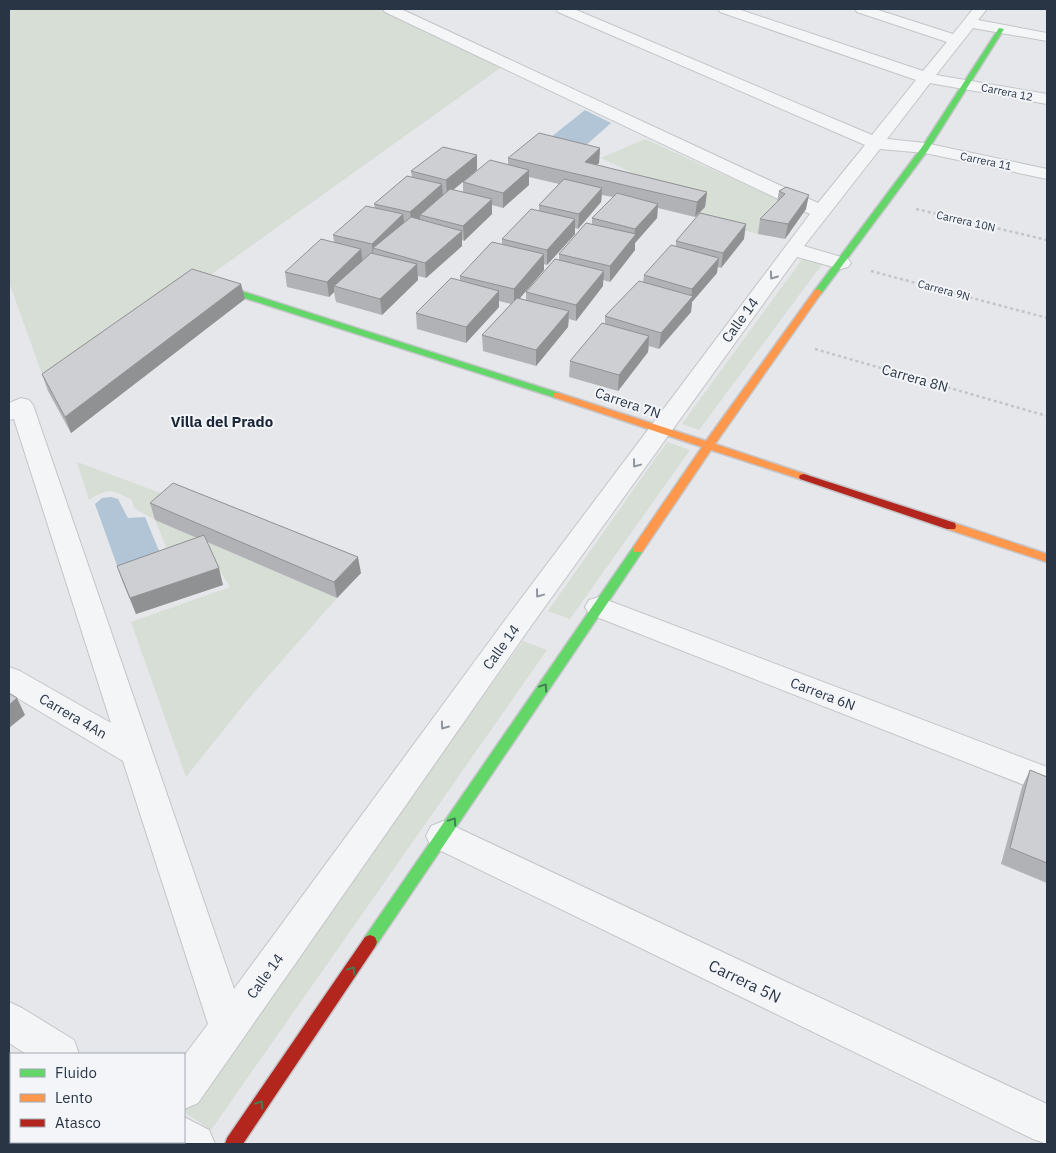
<svg xmlns="http://www.w3.org/2000/svg" width="1056" height="1153" font-family="'IBM Plex Sans',sans-serif">
	<rect width="100%" height="100%" fill="#e5e7ea"/>
	<path fill="#d6ded5" d="M9 9H395L510 61 48 391 9 282Z
		M645 139 784 202 783 209 758 234 695 217 705 207 601 158Z
		M803 258 823 263 699 430 682 424Z
		M667 442 690 450 570 619 548 611Z
		M77 462 177 499 156 520 337 598 249 698 186 777 131 622 230 587 208 552 173 564 155 520 134 508 132 500C111 489 109 488 89 500Z
		M523 641 547 650 211 1130 184 1112Z"/>
	<path fill="#b2c5d6" d="M585 110 611 123 576 154 541 145Z
		M111 497 118 499 128 518 145 517 162 558 119 571 95 504 102 498Z"/>
	<g fill="none" stroke-linecap="round" stroke-linejoin="round">
		<g stroke="#c3c5c8" stroke-width="2">
			<path id="street" d="M383 9H401L818 203 865 145 558 12 556 9H574L872 135 916 80 720 12 718 9H738L923 71 947 42 857 12 855 9H875L953 34 973 9H987L978 20 1047 33V41L973 28 936 75 1047 94V104L930 83 887 139 925 143 1047 169V179L925 153 880 149 804 246 848 259 851 263 848 267 841 269 797 257 531 626 198 1103 184 1109V1056L208 1024 123 761 9 693V667L20 671 111 723 14 419 9 420V403L21 398 29 400 33 405 234 989 511 612 810 214 385 12Z
				M599 597 1047 767V794L589 614 585 607 589 600Z
				M443 821 1047 1104V1144L1033 1139 431 846 426 836 431 826Z
				M9 1002 22 1008 74 1040 79 1054H26L9 1043Z
				M184 1117 209 1130 215 1144H167L166 1142H184Z
				M122 1142H164V1144H122Z"/>
		</g>
		<g stroke="#c3c5c8" stroke-width="3">
			<path id="fast" d="M999 28 1004 29 928 150 821 294H815V290L922 147Z
				M207 280 559 393 561 395 556 398 553 397 204 285V281Z
				M638 545 643 549 642 552 375 947 370 949 365 947 363 942 365 937 634 546Z"/>
		</g>
		<g stroke="#c3c5c8" stroke-width="3">
			<path id="slow" d="M818 289 822 292 715 444 808 475 809 477 808 479H800L711 450 642 552H634L633 549 634 546 702 447 553 397V393H559L706 441 815 290Z
				M951 522 1047 554V562L947 529 946 526 947 523Z"/>
		</g>
		<g stroke="#c3c5c8" stroke-width="3">
			<path id="jam" d="M804 474 955 523 956 526 955 529H947L800 479 799 477 800 475Z
				M370 935 375 937 377 942 375 947 243 1144H225L227 1138 365 937Z"/>
		</g>
		<path stroke="#c3c5c9" stroke-width="2.5" stroke-dasharray="3 3" stroke-linecap="butt" d="M916 209 1047 240
			M871 271 1047 318
			M815 349 1047 416"/>
		<use href="#street" fill="#f4f5f6" fill-rule="evenodd"/>
		<use href="#fast" fill="#63d668" fill-rule="evenodd"/>
		<use href="#slow" fill="#ff974d" fill-rule="evenodd"/>
		<use href="#jam" fill="#b3261e" fill-rule="evenodd"/>
	</g>
	<path fill="#b0b2b5" fill-rule="evenodd" d="M600 148 599 163 596 165 707 192 705 207 695 217 658 208 657 218 635 243V250L610 282 603 280V286L576 321 569 319 568 327 536 366 483 351 482 335 511 304 499 301V307L466 343 417 329 416 313 460 281V276L502 245V239L539 211V205L559 184 529 177V185L503 208 492 205V214L464 241 462 240V246L426 278 418 276V280L382 315 336 302 334 292 329 297 287 287 285 272 334 242 333 235 375 208 374 204 412 177 411 171 477 170 453 190 463 192V182L508 165V158ZM602 195 613 197 592 218V225L559 254V260L526 292V300L520 298 544 270V264L547 265 575 234V228L578 229 601 202Z
		M786 187 806 209 785 239 758 234 760 219 777 202 779 191Z
		M744 239 721 268 717 267V273L692 302 691 312 659 349 649 346 648 352 618 391 569 377 570 361 605 323V316L643 282 644 275 676 246V241Z
		M245 299 71 433 48 391 42 374Z
		M150 503 361 573 337 598 207 542 223 585 136 614 123 583 117 566 197 538 155 520Z
		M1030 770 1047 777V883L1001 864 1022 787Z"/>
	<path fill="#909193" d="M600 148 599 163 584 177 585 162Z
		M477 155V170L447 195 446 180Z
		M529 170V185L503 208V193Z
		M442 184 443 198 420 215V219L412 227 410 212Z
		M602 188 601 202 578 229 579 214Z
		M707 192 705 207 695 217 697 202Z
		M809 195 806 209 785 239 788 224Z
		M492 199V214L464 241 463 226Z
		M658 204 657 218 635 243V250L610 282V266L634 236 635 229Z
		M403 214 405 229 373 248 374 259 373 260 372 244Z
		M575 219V234L547 265V250Z
		M746 224 744 239 721 268 723 253Z
		M462 231V246L426 278 425 263Z
		M361 249 363 264 334 286V292L329 297 327 282Z
		M544 254V270L514 305V289Z
		M719 258 717 273 692 302 691 312 659 349 661 333 691 298 692 289Z
		M417 264 418 280 382 315 380 299Z
		M604 271 603 286 576 321V305Z
		M241 284 245 299 71 433 65 417Z
		M499 291V307L466 343V327Z
		M569 311 568 327 536 366V350Z
		M649 336 648 352 618 391 619 375Z
		M358 557 361 573 337 598 334 582Z
		M219 568 223 585 136 614 130 598Z
		M17 698 25 715 9 728V705Z"/>
	<path fill="#cdcfd2" stroke="#909193" d="M539 133 600 148 585 162 707 192 697 202 508 158Z
		M443 147 477 155 446 180 411 171Z
		M490 160 529 170 503 193 463 182Z
		M407 176 442 184 410 212 374 204Z
		M564 179 602 188 579 214 539 205Z
		M786 187 809 195 788 224 760 219 785 194 779 191Z
		M450 189 492 199 463 226 420 215Z
		M617 193 658 204 635 229 592 218Z
		M366 206 403 214 372 244 333 235Z
		M531 209 575 219 547 250 502 239Z
		M700 213 746 224 723 253 676 241Z
		M411 217 462 231 425 263 373 248Z
		M586 223 636 234 610 266 559 254Z
		M321 239 361 249 327 282 285 272Z
		M492 242 544 254 514 289 460 276Z
		M671 245 719 258 692 289 644 275Z
		M371 253 417 264 380 299 334 286Z
		M555 259 604 271 576 305 526 292Z
		M192 269 241 284 65 417 42 374Z
		M451 278 499 291 466 327 416 313Z
		M639 281 693 296 661 333 605 316Z
		M517 298 569 311 536 350 482 335Z
		M602 323 649 336 619 375 570 361Z
		M173 483 358 557 334 582 150 503Z
		M204 535 219 568 130 598 117 566Z
		M9 693 17 698 9 705Z
		M1030 770 1047 777V863L1010 848Z"/>
	<defs><path id="oneway-chevron" d="M-2-3.5L2.5 0L-2 3.5" fill="none" stroke-width="1.6" stroke-linecap="round" stroke-linejoin="round" transform="scale(1.25)"/></defs>
	<g stroke="#8e959e">
		<use href="#oneway-chevron" transform="translate(773 276) rotate(126)"/>
		<use href="#oneway-chevron" transform="translate(636 464) rotate(127)"/>
		<use href="#oneway-chevron" transform="translate(539 594) rotate(127)"/>
		<use href="#oneway-chevron" transform="translate(444 726) rotate(126)"/>
	</g>
	<g stroke="#437d55">
		<use href="#oneway-chevron" transform="translate(544 687) rotate(-56)"/>
		<use href="#oneway-chevron" transform="translate(453 821) rotate(-56)"/>
		<use href="#oneway-chevron" transform="translate(352 970) rotate(-56)"/>
		<use href="#oneway-chevron" transform="translate(260 1104) rotate(-56)"/>
	</g>
	<g text-anchor="middle" dominant-baseline="central" stroke-width="4" stroke-linejoin="round" paint-order="stroke">
		<g font-size="11" fill="#293545" stroke="#f3f5f9">
			<text transform="translate(1007 92) rotate(11)">Carrera 12</text>
			<text transform="translate(986 161) rotate(12)">Carrera 11</text>
			<text transform="translate(966 221) rotate(13)">Carrera 10N</text>
			<text transform="translate(944 290) rotate(15)">Carrera 9N</text>
		</g>
		<g font-size="14" fill="#293545" stroke="#f3f5f9">
			<text transform="translate(740 320) rotate(-54)">Calle 14</text>
			<text transform="translate(915 378) rotate(16)">Carrera 8N</text>
			<text transform="translate(628 403) rotate(19)">Carrera 7N</text>
			<text transform="translate(501 647) rotate(-54)">Calle 14</text>
			<text transform="translate(823 694) rotate(21)">Carrera 6N</text>
			<text transform="translate(73 716) rotate(30)">Carrera 4An</text>
			<text transform="translate(265 976) rotate(-54)">Calle 14</text>
		</g>
		<g font-size="15" font-weight="bold" fill="#1b2636" stroke="#f3f5f9">
			<text x="222" y="421">Villa del Prado</text>
		</g>
		<g font-size="16" fill="#293545" stroke="#f3f5f9">
			<text transform="translate(745 981) rotate(26)">Carrera 5N</text>
		</g>
	</g>
	<rect width="1056" height="1153" fill="none" stroke="#293545" stroke-width="20"/>
	<rect x="10" y="1053" width="175" height="90" fill="#f3f5f9" stroke="#a2a8b1"/>
	<rect x="20" y="1069" width="25" height="8" fill="#63d668" stroke="#a2a8b1"/>
	<text x="55" y="1078" font-size="15" fill="#293545">Fluido</text>
	<rect x="20" y="1094" width="25" height="8" fill="#ff974d" stroke="#a2a8b1"/>
	<text x="55" y="1103" font-size="15" fill="#293545">Lento</text>
	<rect x="20" y="1119" width="25" height="8" fill="#b3261e" stroke="#a2a8b1"/>
	<text x="55" y="1128" font-size="15" fill="#293545">Atasco</text>
</svg>
